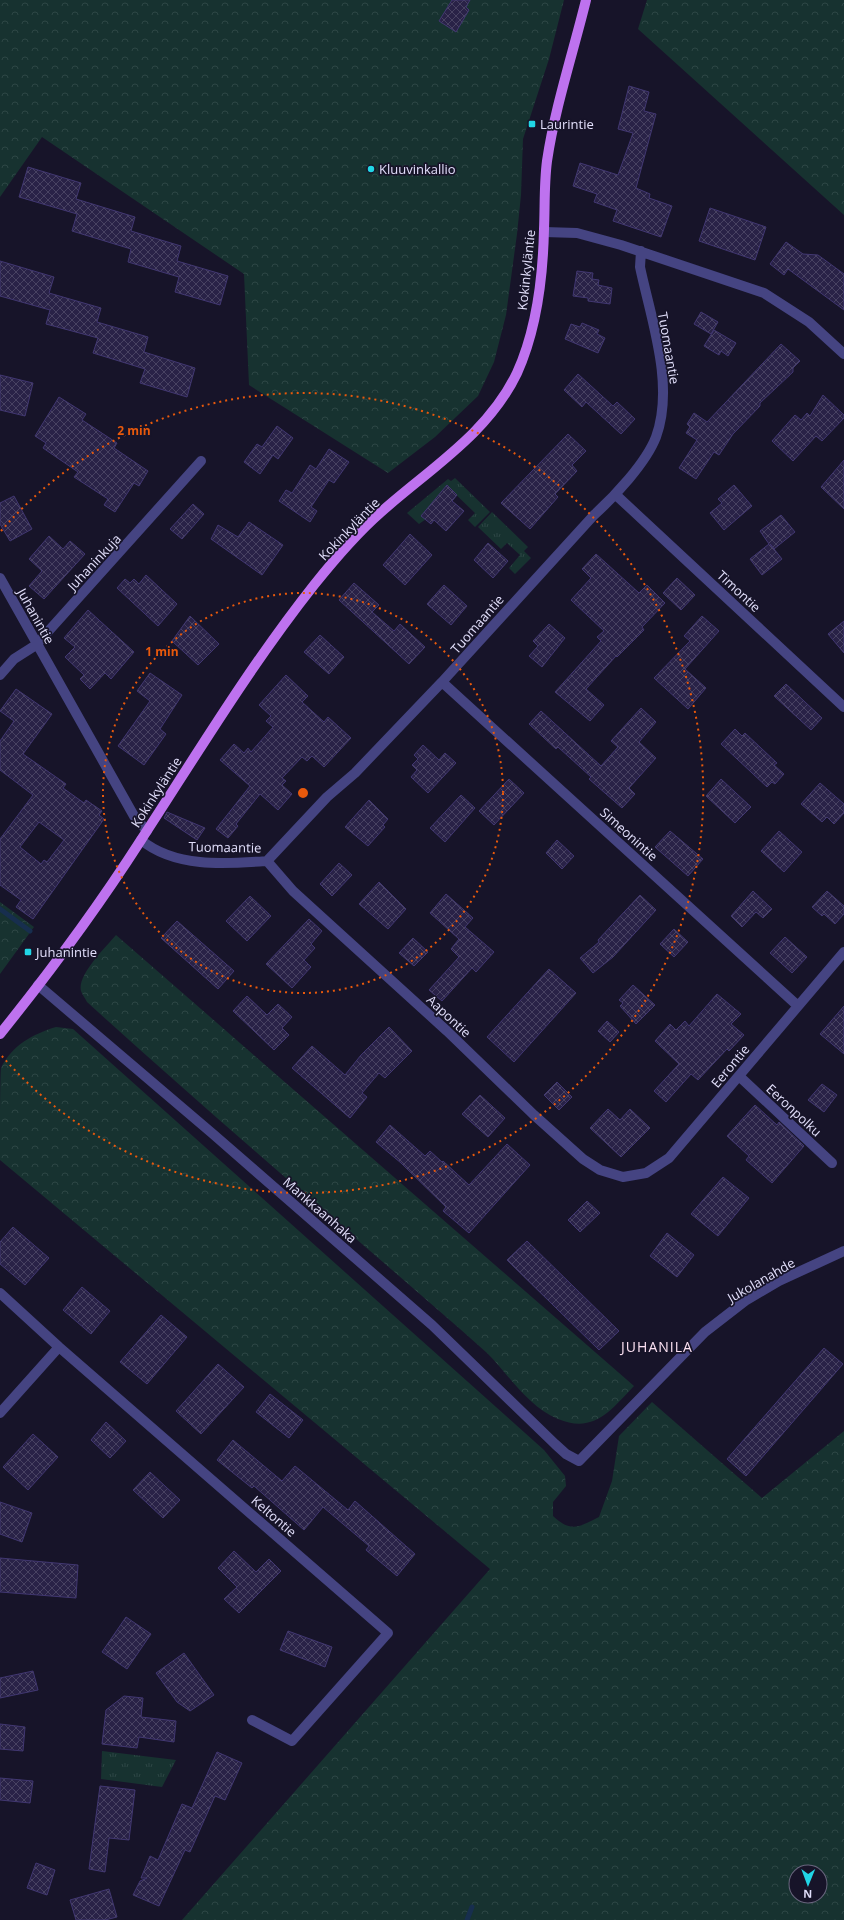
<svg xmlns="http://www.w3.org/2000/svg" width="844" height="1920" font-family="'Open Sans',sans-serif">
	<defs>
		<pattern id="grass-tufts" width="24" height="20" patternUnits="userSpaceOnUse"><rect width="24" height="20" fill="#173230"/><path d="M3 7l-1-3M5 7V3M7 7l1-3M15 17l-1-3M17 17v-4M19 17l1-3" fill="none" stroke="#2d4645"/></pattern>
		<pattern id="forest-crowns" width="20" height="18" patternUnits="userSpaceOnUse"><rect width="20" height="18" fill="#173230"/><path d="M2 6a3 3 0 1 1 6 0M12 15a3 3 0 1 1 6 0" fill="none" stroke="#2d4645"/></pattern>
		<pattern id="building-cross-hatch" width="8" height="8" patternUnits="userSpaceOnUse"><rect width="8" height="8" fill="#292247"/><path d="M0 0l8 8M0 8l8-8" fill="none" stroke="#484262"/></pattern>
	</defs>
	<rect width="100%" height="100%" fill="#171429"/>
	<path fill="url(#grass-tufts)" d="M455 478 490 512 475 527 468 520 475 513 447 486 426 519 419 524 407 513 448 479 451 481Z
		M492 512 528 547 524 551 531 558 515 574 509 568 520 555 507 543 501 549 478 527Z
		M102 1751 176 1760 162 1787 101 1779Z"/>
	<path fill="url(#forest-crowns)" fill-rule="evenodd" d="M0 0H564L549 59 523 139 521 195 517 234 506 315 494 362 478 396 435 437 388 473 249 385 244 274 42 137 0 197Z
		M647 0H844V215L638 29Z
		M0 902 34 927 0 974Z
		M116 935 634 1386C611 1410 594 1434 558 1419 528 1407 509 1375 487 1353 478 1345 469 1337 460 1329 335 1220 209 1113 87 1002 85 998 82 994 81 991 77 975 106 947 116 935Z
		M56 1027 73 1029 544 1450 565 1476 566 1486 553 1502V1516C571 1533 579 1527 599 1517L612 1481 619 1436 652 1402 762 1498 844 1431V1920H182L490 1569 0 1160C0 1147 0 1075 1 1068 12 1045 33 1034 56 1027ZM796 1872H820V1896H796Z"/>
	<g fill="none" stroke-linecap="round" stroke-linejoin="round">
		<path stroke="#172e4e" stroke-width="5" d="M0 909 30 931
			M467 1920 472 1907"/>
	</g>
	<path fill="url(#building-cross-hatch)" stroke="#413771" fill-rule="evenodd" d="M452 0H470L466 7 469 10 456 32 439 21Z
		M629 86 649 92 644 111 656 114 636 188 650 194 649 198 672 206 661 237 613 221 617 210 594 202 597 194 573 186 580 163 618 175 633 133 618 129Z
		M28 167 81 183 76 199 135 217 131 231 181 246 177 261 228 276 220 305 175 292 179 277 128 262 131 249 72 231 77 214 19 197Z
		M710 208 766 227 755 260 699 241Z
		M786 242 803 254 818 255 844 274V310L788 269 784 275 770 264Z
		M0 261 54 277 49 293 101 308 97 322 148 337 144 352 195 368 187 397 140 383 145 369 93 353 98 338 46 324 50 310 0 296Z
		M577 271 593 273 592 279 599 280 598 285 612 288 610 304 588 301V298L573 296Z
		M701 312 718 322 711 334 694 324Z
		M582 323 599 330 597 334 605 338 598 353 565 339 571 324 580 327Z
		M714 330 736 343 728 356 721 351 719 355 704 346Z
		M781 344 800 361 793 368V372L760 403V406L733 434 719 455 714 452 696 479 679 468 697 440 686 433 690 427 687 424 694 413 707 422Z
		M578 374 613 406 617 402 635 419 621 434 586 402 582 407 564 390Z
		M0 375 33 383 25 416 0 410Z
		M823 395 844 415V418L822 441 816 436 793 461 772 441 795 415 801 420 807 413 810 416Z
		M59 397 86 414 82 420 117 443 114 448 148 471 139 486 134 483 115 512 104 505 108 499 74 477 78 472 43 448 46 443 35 436Z
		M277 426 293 438 278 459 273 455 260 474 244 462 257 444 262 447Z
		M568 434 586 451 572 465 577 471 555 494 558 497 530 529 501 503Z
		M329 449 349 462 334 483 329 480 311 507 317 511 310 522 279 501 286 490 292 493 310 465 316 469Z
		M844 460V509L821 487Z
		M447 485 457 495 452 501 464 511 446 531 434 520 431 524 421 516Z
		M734 485 752 506 724 530 710 513 722 503 718 499Z
		M14 496 32 529 10 541 0 524V503Z
		M193 504 204 514 182 539 170 529Z
		M781 515 795 532 774 549 770 544 782 559 762 575 750 559 769 544 760 531Z
		M249 522 283 545 262 575 211 539 218 525 238 537Z
		M410 534 432 555 405 585 383 565Z
		M49 536 63 549 70 541 85 554 44 599 29 586 42 571 29 559Z
		M488 543 508 561 493 578 474 560Z
		M596 554 639 593 647 585 665 603 642 627 644 630 617 657 616 656 586 689 604 705 590 721 555 692 601 641 597 637 604 631 571 600 591 578 582 569Z
		M146 575 177 604 158 626 117 588 125 579 130 583 134 579 139 584Z
		M677 578 695 595 681 610 663 593Z
		M354 583 379 605 372 612 394 631 400 624 425 647 409 664 339 600Z
		M444 585 467 606 451 625 427 604Z
		M88 610 134 652 111 679 105 673 90 689 80 679 84 675 65 657 75 647 64 638Z
		M190 616 219 644 198 665 172 641Z
		M702 616 719 631 685 669 706 688 688 709 654 678 690 641 684 636Z
		M844 621V653L828 634Z
		M549 624 565 638 542 667 529 656 538 646 533 641Z
		M320 635 344 657 329 674 304 652Z
		M150 673 182 695 160 729 166 734 144 765 118 746 150 701 137 691Z
		M286 675 308 696 302 702 324 722 328 717 351 738 324 767 312 756 307 761 302 757 282 778 286 781 282 785 292 794 278 810 260 794 236 824 238 826 228 838 216 829 250 786 220 760 234 744 244 753 248 748 251 752 273 727 266 721 271 716 259 705Z
		M786 684 822 718 811 730 774 696Z
		M16 689 52 714 23 754 66 784 63 788 84 803 86 800 102 811 99 815 104 819 33 919 16 907 21 900 0 885V839L33 795 0 770V741L14 721 0 711ZM39 822 64 840 47 862 44 860 41 864 20 847Z
		M641 708 656 722 639 742 656 758 629 788 635 794 622 808 589 779 591 777 558 747 556 749 529 724 541 711 601 766 618 747 611 741Z
		M735 729 742 736 745 733 777 763 774 765 784 774 775 784 772 782 767 787 721 744Z
		M423 745 439 760 445 753 456 763 428 793 411 777 417 770 412 765 418 759 414 755Z
		M509 779 524 793 494 825 479 811Z
		M721 779 751 807 735 823 706 796Z
		M820 783 844 804V813L834 824 827 817 822 822 801 804Z
		M461 795 475 808 445 842 430 828Z
		M369 800 388 819 383 825 385 827 368 846 345 827Z
		M167 812 205 828 197 840 164 818Z
		M670 831 703 859 688 876 655 847Z
		M779 831 802 852 784 872 761 851Z
		M557 840 574 856 562 869 546 853Z
		M339 863 352 875 332 896 320 884Z
		M379 882 406 909 388 929 359 904Z
		M753 891 772 909 763 918 756 912 742 927 731 916Z
		M827 891 844 906V914L835 924 824 914 822 916 812 907Z
		M446 894 473 918 465 927 494 952 476 972 472 968 442 1001 429 990 459 957 451 949 459 939 430 913Z
		M640 895 656 910 613 957 593 973 580 958 599 942 598 940Z
		M250 896 271 916 247 941 226 921Z
		M309 919 322 931 311 944 315 948 304 960 311 967 292 988 266 964Z
		M177 921 234 971 218 989 161 938Z
		M674 929 688 942 674 957 660 944Z
		M785 937 807 957 792 973 770 953Z
		M413 938 428 952 414 966 399 953Z
		M549 969 576 993 514 1062 487 1037Z
		M633 985 655 1005 636 1024 620 1006 623 1003 619 1000Z
		M717 994 741 1014 731 1024 744 1035 729 1051 727 1049 698 1080 691 1074 666 1102 654 1091 679 1064 655 1041 670 1024 676 1030 685 1021 689 1026Z
		M247 996 267 1015 278 1004 292 1017 282 1028 289 1035 274 1050 233 1011Z
		M844 1006V1054L820 1034Z
		M607 1021 619 1032 610 1042 598 1031Z
		M389 1027 412 1051 385 1078 379 1073 362 1093 367 1097 350 1118 292 1068 312 1046 345 1075 361 1055Z
		M557 1082 572 1097 559 1110 544 1095Z
		M822 1084 837 1095 824 1112 808 1100Z
		M480 1095 505 1118 488 1137 462 1114Z
		M755 1105 777 1125 779 1122 804 1146 772 1183 746 1160 749 1156 727 1136Z
		M608 1109 620 1120 630 1109 650 1128 621 1157 590 1128Z
		M390 1125 425 1156 430 1151 442 1162 443 1161 469 1185 507 1144 530 1165 469 1233 443 1211 446 1207 401 1163 376 1142Z
		M723 1177 749 1198 718 1236 691 1214Z
		M587 1201 600 1213 580 1232 568 1220Z
		M13 1227 49 1258 25 1285 0 1264V1242Z
		M667 1233 694 1255 677 1277 650 1256Z
		M527 1241 619 1331 599 1350 507 1260Z
		M82 1287 110 1311 91 1334 63 1310Z
		M161 1315 187 1337 147 1384 120 1362Z
		M824 1348 843 1364 746 1476 727 1459Z
		M218 1364 244 1387 201 1434 176 1411Z
		M270 1394 303 1420 289 1438 256 1412Z
		M106 1422 126 1441 110 1458 91 1440Z
		M33 1434 58 1457 28 1490 3 1467Z
		M233 1440 282 1481 295 1466 348 1510 355 1501 415 1554 397 1576 366 1550 369 1546 323 1507 304 1530 254 1486 252 1488 217 1460Z
		M150 1472 180 1500 163 1518 133 1490Z
		M0 1502 32 1513 22 1542 0 1534Z
		M234 1551 256 1572 269 1559 281 1571 239 1613 224 1599 237 1587 218 1568Z
		M0 1558 78 1565 76 1598 0 1592Z
		M126 1617 151 1634 127 1669 102 1652Z
		M288 1631 332 1647 325 1667 280 1650Z
		M184 1653 214 1695 190 1711 177 1702 156 1673Z
		M33 1671 38 1690 0 1698V1678Z
		M124 1696 143 1698 141 1717 176 1721 174 1742 139 1737 137 1748 102 1744 106 1710Z
		M0 1724 25 1727 23 1751 0 1749Z
		M217 1752 242 1763 225 1800 215 1796 190 1852 185 1850 159 1906 133 1895 140 1881 147 1878H141L150 1856 158 1860 182 1804 192 1808Z
		M0 1778 33 1781 30 1803 0 1800Z
		M100 1786 135 1790 129 1840 109 1838 105 1872 89 1869Z
		M36 1863 55 1870 47 1895 27 1888Z
		M109 1889 117 1917 105 1920H76L70 1900Z"/>
	<g fill="none" stroke-linecap="round" stroke-linejoin="round">
		<path stroke="#454482" stroke-width="10" d="M544 232 577 233 621 245 764 293 809 322 844 354
			M616 495 844 707
			M0 578 134 816 147 831
			M0 675 14 659 36 645 201 461
			M442 682 798 1006
			M141 840C175 868 225 864 267 861L327 797 355 773 442 682 594 515C614 497 646 463 656 437 675 385 651 319 640 267L641 251
			M267 861 293 891 447 1031 534 1115 583 1159 600 1170 623 1177 646 1173 669 1158 844 952
			M38 985 213 1134 432 1325 555 1444 566 1454 579 1461 705 1332 745 1301 779 1281 844 1251
			M739 1076 832 1163
			M0 1293 59 1347 388 1633 292 1741 252 1720
			M0 1413 59 1347"/>
		<path stroke="#be72ef" stroke-width="10" d="M0 1034C50 972 98 907 141 840 197 754 250 666 314 585 334 560 356 534 380 513 429 469 488 434 517 373 537 329 543 277 544 229 545 207 544 184 547 161 555 107 573 53 586 0"/>
	</g>
	<g fill="none" stroke="#e8590c" stroke-width="2" stroke-dasharray="2 4">
		<circle cx="303" cy="793" r="200"/>
		<path d="M1 531A400 400 0 1 1 1 1055"/>
	</g>
	<g fill="#21d6e6" stroke="#171429" stroke-width="1.5">
		<rect x="528" y="120" width="8" height="8" rx="2"/>
		<circle cx="371" cy="169" r="4"/>
		<rect x="24" y="948" width="8" height="8" rx="2"/>
	</g>
	<g text-anchor="middle" dominant-baseline="central" stroke-width="3.5" stroke-linejoin="round" paint-order="stroke">
		<g font-size="13" fill="#e2dffb" stroke="#171429" text-anchor="start">
			<text x="540" y="124">Laurintie</text>
			<text x="379" y="169">Kluuvinkallio</text>
			<text x="36" y="952">Juhanintie</text>
		</g>
		<g font-size="13" fill="#e2dffb" stroke="#171429">
			<text transform="translate(526 270) rotate(-84)">Kokinkyläntie</text>
			<text transform="translate(669 348) rotate(80)">Tuomaantie</text>
			<text transform="translate(349 529) rotate(-46)">Kokinkyläntie</text>
			<text transform="translate(94 562) rotate(-47)">Juhaninkuja</text>
			<text transform="translate(739 591) rotate(43)">Timontie</text>
			<text transform="translate(36 616) rotate(61)">Juhanintie</text>
			<text transform="translate(477 624) rotate(-49)">Tuomaantie</text>
			<text transform="translate(156 792) rotate(-57)">Kokinkyläntie</text>
			<text transform="translate(629 834) rotate(42)">Simeonintie</text>
			<text transform="translate(225 847) rotate(1)">Tuomaantie</text>
			<text transform="translate(449 1016) rotate(43)">Aapontie</text>
			<text transform="translate(730 1066) rotate(-50)">Eerontie</text>
			<text transform="translate(794 1110) rotate(43)">Eeronpolku</text>
			<text transform="translate(320 1210) rotate(41)">Mankkaanhaka</text>
			<text transform="translate(761 1280) rotate(-30)">Jukolanahde</text>
			<text transform="translate(274 1516) rotate(41)">Keltontie</text>
		</g>
		<g font-size="14" letter-spacing="1" fill="#fce1f2" stroke="#171429">
			<text x="657" y="1346">JUHANILA</text>
		</g>
	</g>
	<circle cx="303" cy="793" r="6" fill="#e8590c" stroke="#171429" stroke-width="2"/>
	<g font-size="12" text-anchor="middle" font-weight="bold" fill="#e8590c" stroke="#171429" stroke-width="3.5" stroke-linejoin="round" paint-order="stroke">
		<text x="134" y="435">2 min</text>
		<text x="162" y="656">1 min</text>
	</g>
	<g transform="translate(808 1884) rotate(181)"><circle r="19" fill="#171429" stroke="#68657d"/>
	<path d="M0-3L7 15L0 10L-7 15Z" fill="#21d6e6"/>
	<text y="-6" font-size="11" font-weight="bold" text-anchor="middle" fill="#e2dffb">N</text>
	</g>
</svg>
